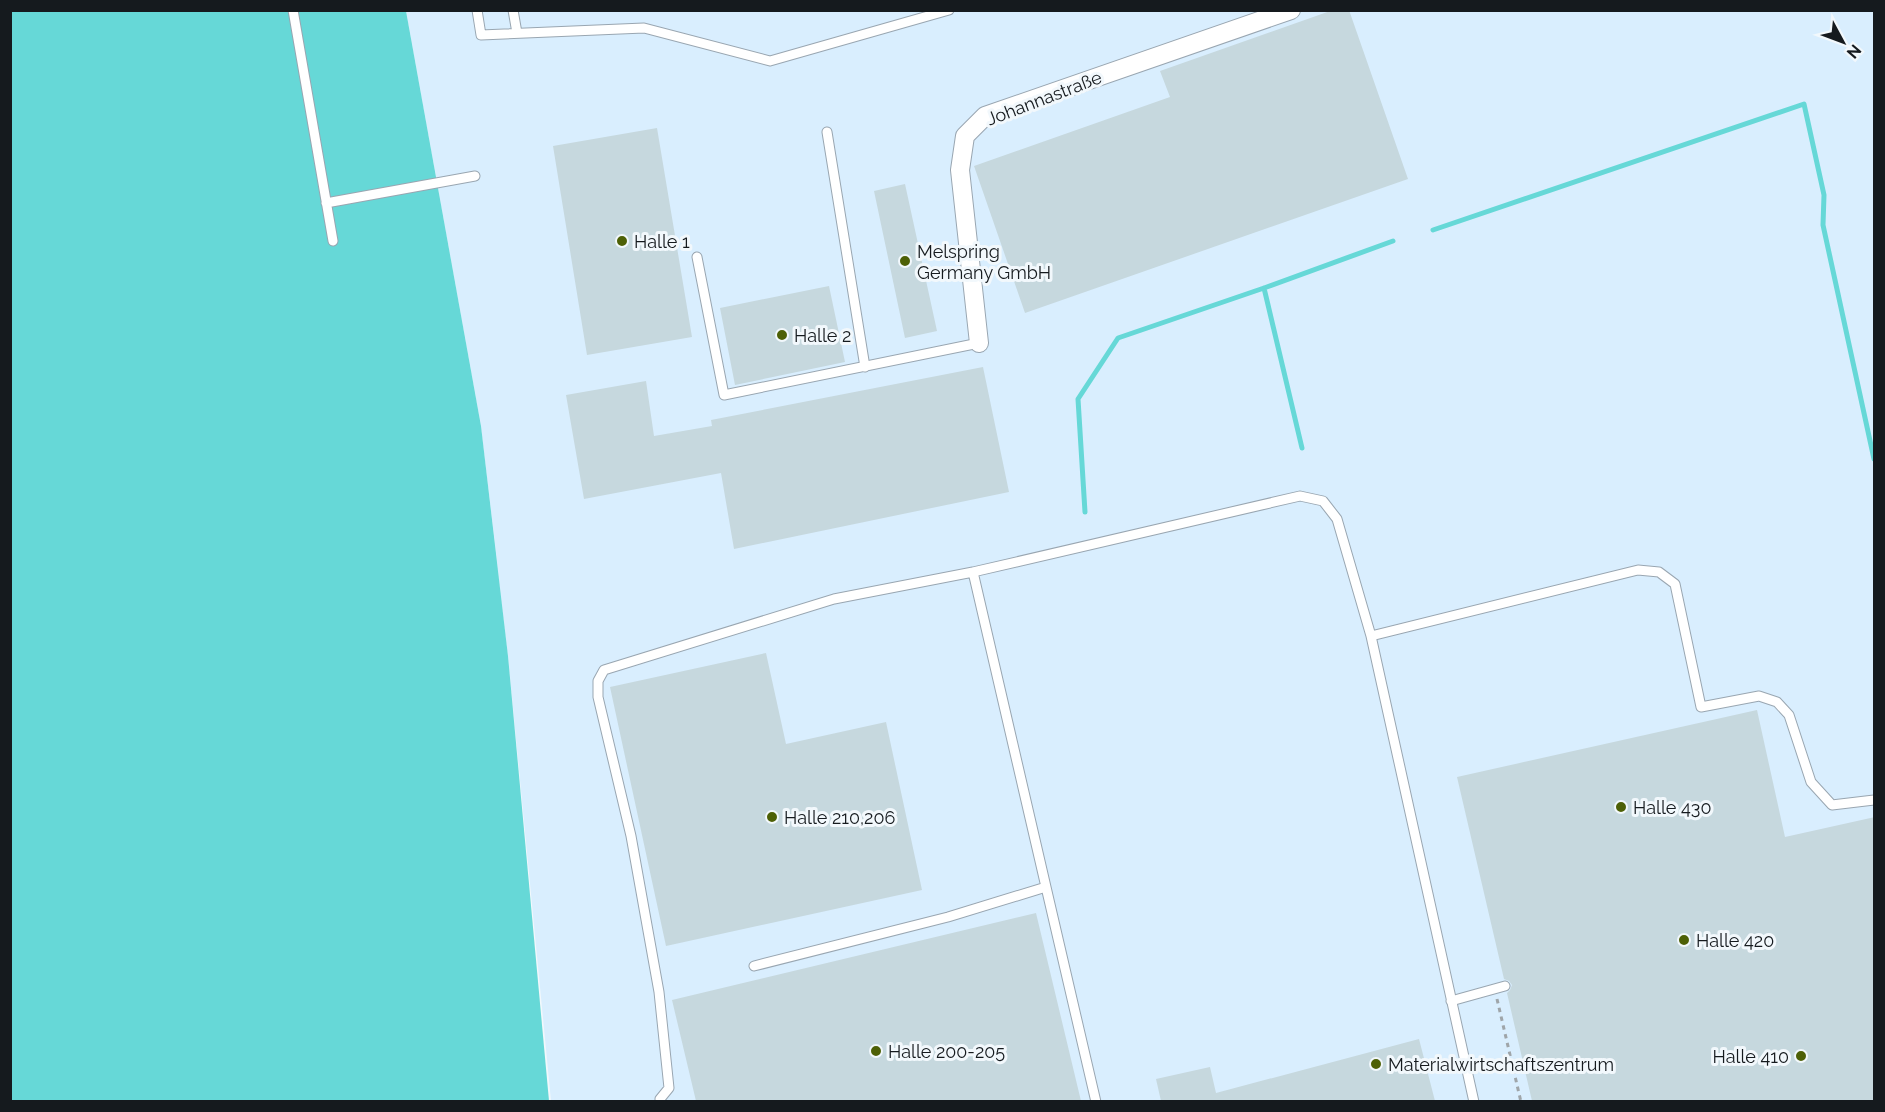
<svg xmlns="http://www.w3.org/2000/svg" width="1885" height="1112" font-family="Raleway,sans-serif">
	<rect width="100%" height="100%" fill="#f2f8fc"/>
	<path fill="#d9eefe" d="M406 11H1874V1101H551L508 656 481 426Z"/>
	<path fill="#66d8d7" d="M10 11H406L481 426 508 656 549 1101H11Z"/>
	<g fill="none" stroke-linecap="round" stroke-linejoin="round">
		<path stroke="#66d8d7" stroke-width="5" d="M1433 230 1804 104 1824 195 1823 225 1874 459
			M1264 288 1302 448
			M1085 512 1078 399 1118 338 1264 288 1393 241"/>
	</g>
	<path fill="#c6d8de" d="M1333 10H1349L1408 179 1025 313 974 166 1170 97 1160 71Z
		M657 128 692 337 587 355 553 146Z
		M905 184 937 331 905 338 874 191Z
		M829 286 845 362 735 385 720 308Z
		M983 367 1009 492 734 549 721 473 584 499 566 395 646 381 654 436 712 426 711 420Z
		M766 653 786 744 886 722 922 890 666 946 610 687Z
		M1757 710 1785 837 1875 817V1101H1532L1507 993 1510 990 1512 985 1509 981 1504 979 1457 777Z
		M1036 913 1081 1101H696L672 1000Z
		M1419 1039 1435 1101H1161L1156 1079 1210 1067 1216 1093Z"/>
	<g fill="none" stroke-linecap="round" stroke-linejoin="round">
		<g stroke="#99a6b1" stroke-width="11">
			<path id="service" d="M293 10 333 241
				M477 10 481 35 644 28 770 61 949 10
				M513 10 517 33
				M827 132 865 367
				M326 203 475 176
				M697 257 724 395 979 343
				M973 572 1300 496 1323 501 1337 519 1371 636
				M1046 887 1096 1102
				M1451 1001 1505 986
				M661 1102 660 1099 669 1088 659 992 631 836 598 697V681L604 670 834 599 973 572 1046 887 948 917 754 966
				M1474 1102 1371 636 1638 570 1659 572 1675 584 1701 707 1759 696 1777 702 1789 715 1811 782 1832 805 1874 800"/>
		</g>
		<g stroke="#99a6b1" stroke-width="20">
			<path id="minor" d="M979 343 960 170 965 136 985 116 1291 10"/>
		</g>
		<path stroke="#9fa5a9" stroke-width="3" stroke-dasharray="4.5 4.5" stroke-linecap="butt" d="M1497 999 1521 1102"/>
		<use href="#service" stroke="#fff" stroke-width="9"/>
		<use href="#minor" stroke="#fff" stroke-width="18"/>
	</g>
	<g fill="#4d6006" stroke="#f2f8fc" stroke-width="2">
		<circle cx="622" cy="241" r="6"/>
		<circle cx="905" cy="261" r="6"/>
		<circle cx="782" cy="335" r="6"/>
		<circle cx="1621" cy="807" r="6"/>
		<circle cx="772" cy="817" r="6"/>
		<circle cx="1684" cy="940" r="6"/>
		<circle cx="876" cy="1051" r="6"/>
		<circle cx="1801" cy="1056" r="6"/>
		<circle cx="1376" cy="1064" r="6"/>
	</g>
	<g text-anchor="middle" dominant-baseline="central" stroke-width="6" stroke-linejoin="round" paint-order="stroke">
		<g font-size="18" fill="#151a1e" stroke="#f2f8fc">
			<text transform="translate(1044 98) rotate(-21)">Johannastraße</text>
		</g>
		<g font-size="18" fill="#151a1e" stroke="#f2f8fc" text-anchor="start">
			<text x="634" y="241">Halle 1</text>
			<text x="917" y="251">Melspring<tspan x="917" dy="21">Germany GmbH</tspan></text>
			<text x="794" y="335">Halle 2</text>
			<text x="1633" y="807">Halle 430</text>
			<text x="784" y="817">Halle 210,206</text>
			<text x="1696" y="940">Halle 420</text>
			<text x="888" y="1051">Halle 200-205</text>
			<text x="1789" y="1056" text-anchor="end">Halle 410</text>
			<text x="1388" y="1064">Materialwirtschaftszentrum</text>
		</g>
	</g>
	<rect width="1885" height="1112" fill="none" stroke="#151a1e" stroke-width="24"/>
	<g transform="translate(1843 42) rotate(131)" stroke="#f2f8fc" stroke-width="4.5" paint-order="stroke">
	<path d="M0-4.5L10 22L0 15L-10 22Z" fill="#151a1e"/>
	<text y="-9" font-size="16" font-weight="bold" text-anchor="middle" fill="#151a1e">N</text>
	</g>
</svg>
